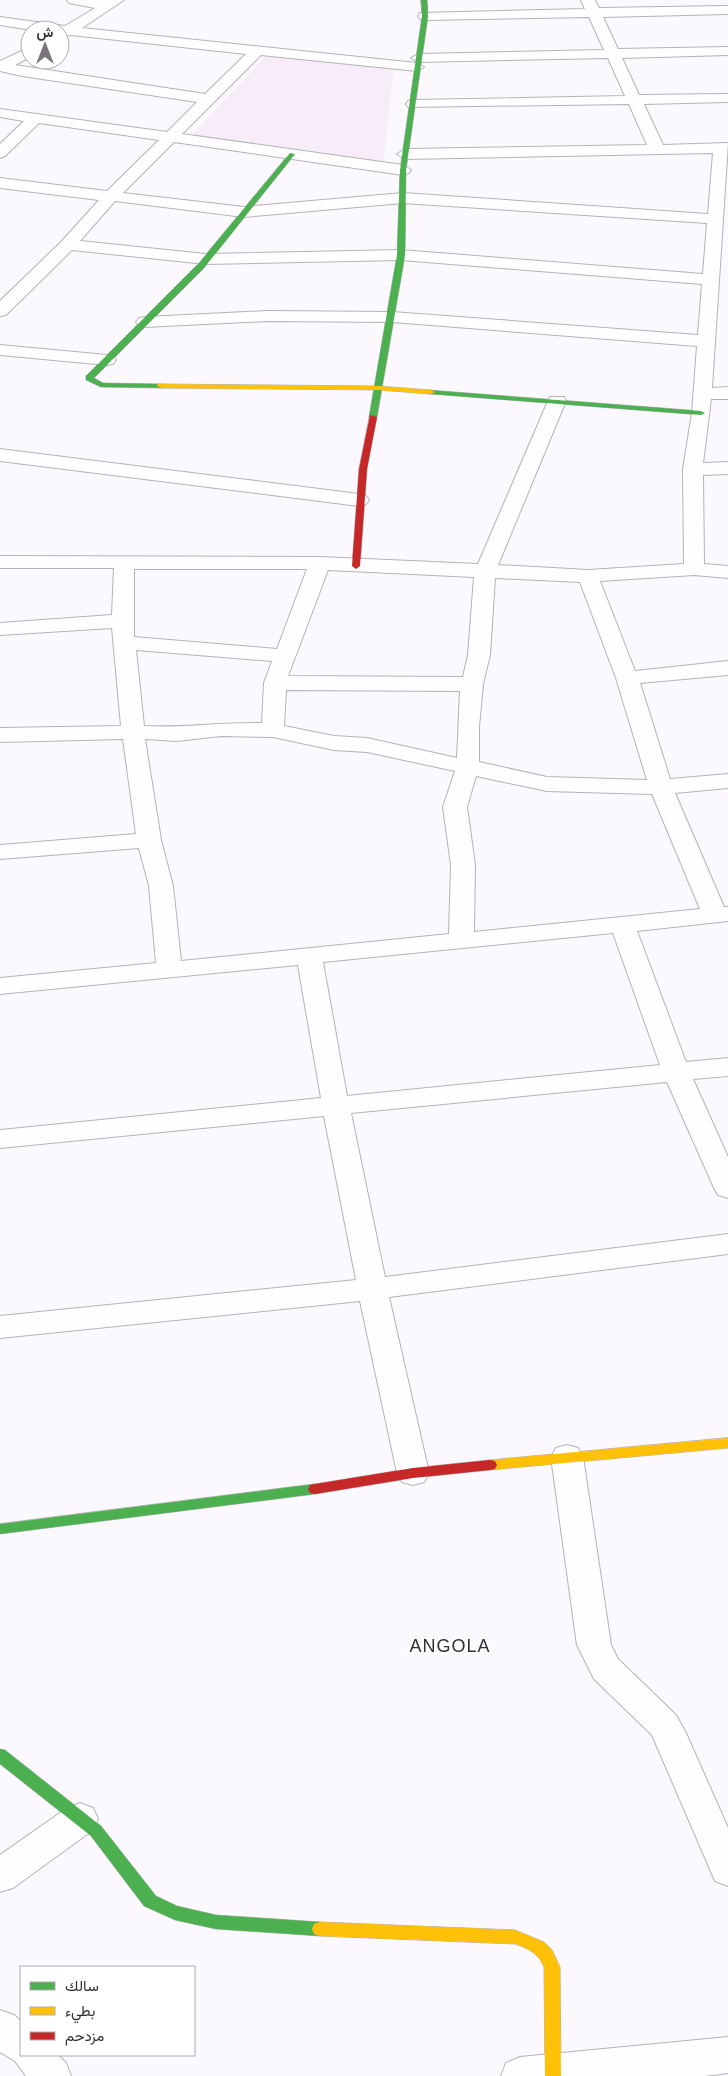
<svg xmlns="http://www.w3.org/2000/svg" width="728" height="2076" font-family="Helvetica,Vazirmatn,sans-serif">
	<rect width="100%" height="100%" fill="#fcf9fe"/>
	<path fill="#f6edf9" d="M268 54 394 70 383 162 192 135Z"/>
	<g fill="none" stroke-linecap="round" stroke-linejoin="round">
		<g stroke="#b4b2b6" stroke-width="2">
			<path id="street" d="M67 0H124L82 28 417 63 424 67 417 71 261 55 182 134 403 165 411 170 409 173 403 175 174 142 123 193 244 207 403 193 708 214 713 153 405 159 397 154 405 149 647 145 629 104 408 107 406 104 408 101 413 100 625 96 608 58 418 62 411 58 418 54 604 50 589 17 425 20 420 19 418 16 420 13 585 9 581 0H595L599 8 728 6V14L603 17 618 49 728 47V55L622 58 639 95 728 94V102L644 104 663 145 728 143 712 388 728 387V399H711L703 463 728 462V474L703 475 704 564 728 566V578L694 575 600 581 635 671 728 661V675L640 683 670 779 728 774V788L675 793 724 907H728V921L637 931 686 1062 728 1058V1076L693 1079 728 1157V1198L718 1195 714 1188 667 1082 351 1113 385 1277 728 1234V1254L389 1297 429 1473 424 1482 413 1485 402 1482 397 1473 360 1301 0 1338V1316L356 1280 324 1116 0 1148V1130L321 1098 298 965 0 994V978L156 963 149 886 139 848 0 859V845L136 834 123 739 0 742V728L121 726 112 628 0 635V623L112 615 114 568H0V556L320 557 478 564 548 401 550 397H564L566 401 498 565 588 570 684 564 683 469 692 413 697 346 392 322 268 321 145 327 139 326 136 322 139 318 145 317 268 311 392 312 698 335 702 284 401 260 206 264 72 250 6 315 0 316V301L62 241 99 200 0 188V178L107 191 159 140 39 123 5 156 0 158V144L24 121 0 117V109L167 132 197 102 22 76 0 71V61L30 47V57L15 65 205 94 246 54 71 35 60 37V30H32L0 25V17L65 26 95 8 69 3ZM115 201 244 217 403 203 707 223 703 274 401 250 206 254 80 241ZM134 569H307L277 649 134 637ZM328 570 474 577 468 655 463 677 288 676ZM495 578 580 582 616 678 647 780 547 777 479 762V727L483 684 490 655ZM136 650 272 661 264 683 262 723C222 722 183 728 144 726ZM286 690 460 691 457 758 367 738 334 736 284 726ZM221 736 273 737 334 750 367 752 455 771 443 807 451 865 449 934 181 961 173 886 161 840 145 739 177 741ZM476 776 547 791 652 794 700 909 474 932 475 865 467 807ZM613 933 660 1065 347 1096 323 962Z
				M0 345 107 355 113 356 116 360 113 364 107 365 0 355Z
				M0 449 359 494 366 496 369 500 366 504 359 506 0 461Z
				M567 1445 578 1448 583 1457 611 1645 618 1659 676 1715 686 1733 728 1828V1886L715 1881 652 1735 594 1679 577 1645 551 1457 556 1448Z
				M80 1803 93 1808 98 1819 93 1830 13 1888 0 1892V1855L67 1808Z
				M0 2010 14 2015 21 2021V2055H58L66 2063 71 2076H26L15 2061 0 2052Z
				M728 2037V2073L705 2076H501L506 2063 520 2057Z"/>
		</g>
		<g stroke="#b4b2b6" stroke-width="1">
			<path id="fast" d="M421 0H427L428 16 406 170 405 255 377 417 373 419 369 417 397 255 400 170 422 16Z
				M290 153 295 154 204 268 94 378 103 383 161 384 165 386 164 388 101 387 86 380V376L198 264Z
				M428 390 701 411 705 413 701 415 431 394H428Z
				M315 1484 320 1485 322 1489 320 1493 315 1494 0 1534V1524Z
				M0 1749 5 1750 101 1826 156 1896 177 1906 216 1915 320 1922 326 1924 328 1929 326 1934 320 1936 216 1929 175 1920 144 1906 91 1836 0 1764Z"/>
		</g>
		<g stroke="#b4b2b6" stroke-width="1">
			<path id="slow" d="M158 384 378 386 431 390 435 392 431 394 378 390 161 388 157 386Z
				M728 1438V1448L490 1470 485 1469 483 1465 485 1461 490 1460Z
				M320 1922 515 1930 544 1942 552 1950 560 1967 561 2076H545L544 1967C539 1954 528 1948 515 1944L320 1936 314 1934 312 1929 314 1924Z"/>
		</g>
		<g stroke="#b4b2b6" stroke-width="1">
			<path id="jam" d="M370 415 377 417 367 469 360 566 356 569 352 566 359 469Z
				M490 1460 495 1461 497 1465 495 1469 490 1470 413 1478 315 1494 310 1493 308 1489 310 1485 315 1484 413 1468Z"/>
		</g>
		<use href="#street" fill="#fffeff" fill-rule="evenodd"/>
		<use href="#fast" fill="#4caf50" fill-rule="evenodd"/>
		<use href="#slow" fill="#ffc107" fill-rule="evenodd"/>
		<use href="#jam" fill="#c62828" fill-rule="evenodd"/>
	</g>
	<g text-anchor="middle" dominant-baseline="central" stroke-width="4" stroke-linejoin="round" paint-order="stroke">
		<g font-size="18" letter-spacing="1" fill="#332e34" stroke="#fff">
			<text x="450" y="1646">ANGOLA</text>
		</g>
	</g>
	<rect x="20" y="1966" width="175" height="90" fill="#ffffff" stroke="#adabae"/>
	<rect x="30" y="1982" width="25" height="8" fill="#4caf50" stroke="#adabae"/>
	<text x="65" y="1991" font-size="15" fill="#332e34">سالك</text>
	<rect x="30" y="2007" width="25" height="8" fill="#ffc107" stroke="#adabae"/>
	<text x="65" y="2016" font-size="15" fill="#332e34">بطيء</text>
	<rect x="30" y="2032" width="25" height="8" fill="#c62828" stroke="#adabae"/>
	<text x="65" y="2041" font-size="15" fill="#332e34">مزدحم</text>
	<g transform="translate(45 45)"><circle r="24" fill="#ffffff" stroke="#adabae"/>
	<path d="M0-4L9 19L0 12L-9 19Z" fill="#79757b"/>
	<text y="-8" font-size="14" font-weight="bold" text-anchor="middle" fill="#332e34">ش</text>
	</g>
</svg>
